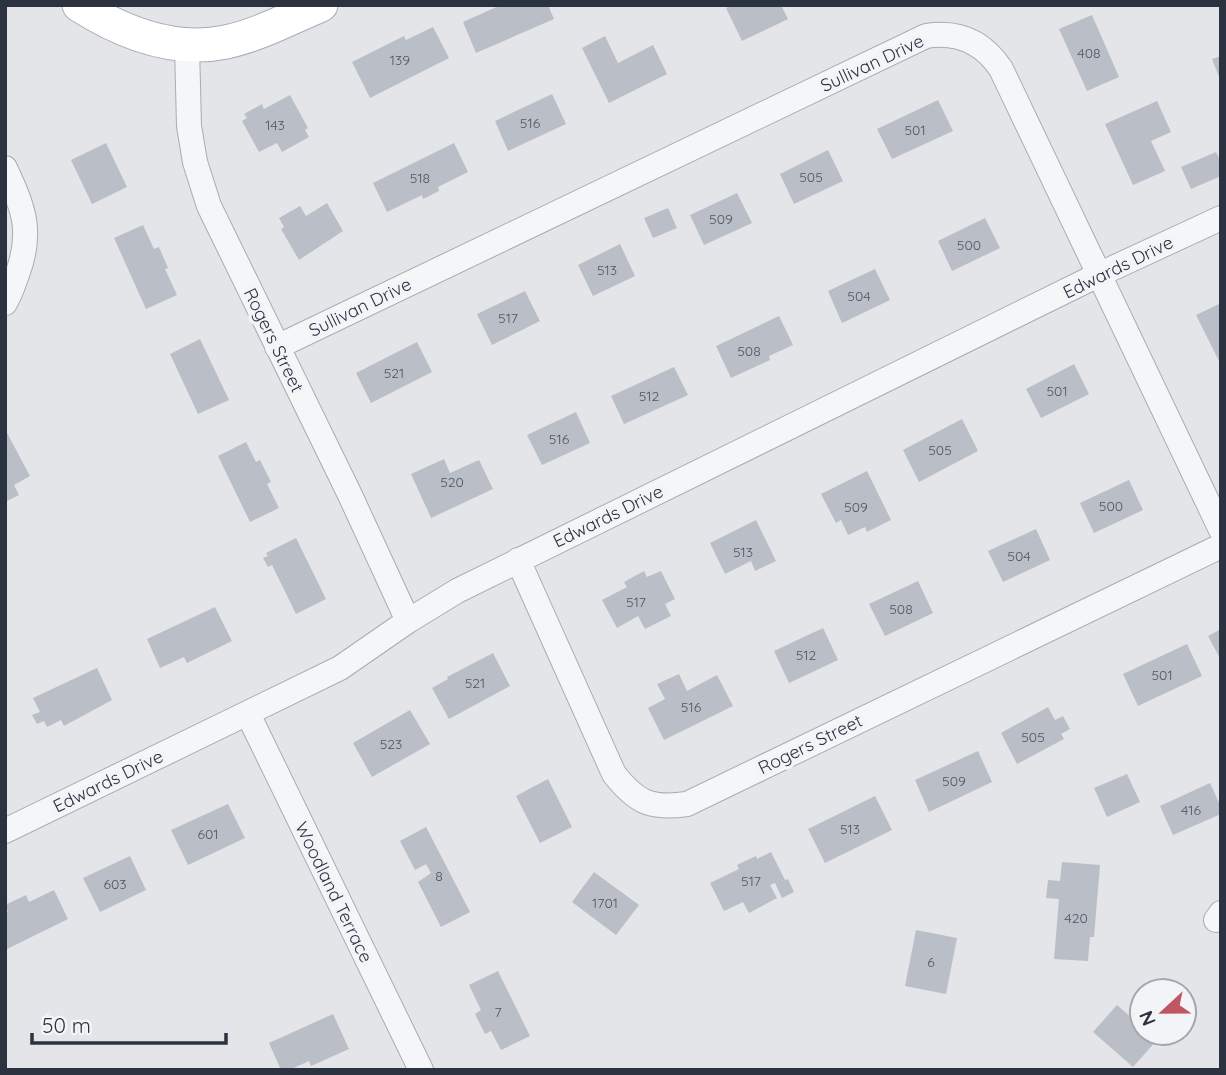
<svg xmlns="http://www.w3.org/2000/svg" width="1226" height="1075" font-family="Quicksand,sans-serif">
	<rect width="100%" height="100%" fill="#e3e5e9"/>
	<path fill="#babec6" d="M501 5H548L554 19 476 53 463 22Z
		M733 5H781L788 19 742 41 726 8Z
		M1092 15 1119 77 1087 91 1059 29Z
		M433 27 449 58 370 98 352 62 404 36 406 40Z
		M605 36 618 63 653 45 667 74 609 103 582 48Z
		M1221 56V82L1212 59Z
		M552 94 566 124 508 151 495 121Z
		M290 95 308 128 305 130 309 137 282 152 277 143 259 152 242 121 247 118 244 114 262 104 264 109Z
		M938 100 953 131 892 159 877 129Z
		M1157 101 1171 132 1151 141 1165 171 1133 185 1105 124Z
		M106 143 127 187 92 204 71 160Z
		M454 143 468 172 438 187 439 191 423 199 422 195 387 212 373 183Z
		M828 150 843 181 794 204 780 174Z
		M1216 152 1221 162V176L1191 189 1181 167Z
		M737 193 752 223 704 245 690 215Z
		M327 203 343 231 299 260 281 229 284 227 279 218 300 206 306 216Z
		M668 208 677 228 653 238 644 218Z
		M985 218 1000 248 952 271 938 241Z
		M143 225 154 249 159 247 168 268 165 269 177 295 146 309 114 238Z
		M620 244 635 276 593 296 578 265Z
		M875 269 890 300 842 323 828 291Z
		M525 291 540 321 492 345 477 314Z
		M1221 303V365L1196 315Z
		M779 316 793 345 769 356 770 360 731 378 716 346Z
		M200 339 229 400 198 414 170 354Z
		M417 342 432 372 371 403 356 373Z
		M1074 364 1089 394 1041 418 1026 389Z
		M674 367 688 395 624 424 611 396Z
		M576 412 590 443 542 465 527 435Z
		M962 419 978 451 919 482 903 450Z
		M5 429 30 476 14 485 19 495 5 502Z
		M246 442 256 462 260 460 271 482 267 484 279 508 250 522 218 456Z
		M444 459 450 473 479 460 493 489 431 518 411 474Z
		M867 471 891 520 867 532 865 527 848 535 841 520 836 523 821 494Z
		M1129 480 1143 510 1094 533 1080 503Z
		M756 520 776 561 755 571 751 561 725 574 710 543Z
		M1036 529 1050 560 1003 582 988 551Z
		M296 538 326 599 296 614 272 565 268 567 263 558 268 556 266 553Z
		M644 571 647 577 661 571 675 599 665 604 671 616 645 629 638 616 617 628 602 600 627 587 624 582Z
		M918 581 933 613 885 636 869 604Z
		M215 607 232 641 187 663 184 657 160 668 147 639Z
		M823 628 838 660 789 683 774 651Z
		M1221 629V660L1208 636Z
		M1187 644 1202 676 1138 706 1123 674Z
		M493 653 510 686 449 719 432 688 448 679 447 677Z
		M97 668 112 700 64 726 61 720 47 727 44 721 37 724 32 715 40 712 33 698Z
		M679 674 687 691 717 675 733 706 664 740 648 708 665 699 657 684Z
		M1048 707 1055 720 1063 716 1070 729 1061 734 1064 739 1017 764 1001 733Z
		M410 710 430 744 372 777 353 743Z
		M978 751 992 782 929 812 915 780Z
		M1127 774 1140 802 1107 817 1094 788Z
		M548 779 572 827 540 843 516 796Z
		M1210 783 1221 807V814L1173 835 1160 806Z
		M875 796 892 830 825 863 808 829Z
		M228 804 245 838 188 865 171 830Z
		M426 827 470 912 441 927 418 882 431 873 426 864 415 870 400 841Z
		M771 852 785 880 788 879 794 892 782 898 775 883 770 885 777 898 749 913 743 902 724 911 710 883 739 869 737 865 756 856 757 859Z
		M130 856 146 890 100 912 83 878Z
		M1062 862 1100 865 1094 937H1090L1088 961 1054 959 1059 899 1046 898 1048 880 1060 881Z
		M594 872 639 905 616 935 572 902Z
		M54 890 68 919 5 950V913L8 912 5 905 26 895 29 902Z
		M916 930 957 938 946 994 905 986Z
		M498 971 530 1036 501 1050 491 1031 485 1034 475 1014 481 1010 469 985Z
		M1117 1005 1142 1027V1033H1149L1157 1040 1133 1067 1093 1032Z
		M333 1014 349 1049 311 1066 309 1061 289 1070H281L269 1043Z"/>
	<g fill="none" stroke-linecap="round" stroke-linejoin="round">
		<g stroke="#a8acb3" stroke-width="26">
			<path id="street" d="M187 46 189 126 195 162 209 206 350 495 408 621
				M5 168C23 207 33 230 18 272 14 283 11 293 5 303
				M277 347 926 36C958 31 983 42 1001 69L1221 530
				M518 560 614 774C637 803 651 809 687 804L1221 546
				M248 714 421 1070
				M5 831 340 668 408 621 457 591 1098 275 1221 218
				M1216 920 1221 913"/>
		</g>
		<g stroke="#a8acb3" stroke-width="35">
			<path id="secondary" d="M79 5C123 33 173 53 226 42 259 35 290 18 321 5"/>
		</g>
		<use href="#street" stroke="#f5f6f8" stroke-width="24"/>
		<use href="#secondary" stroke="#fff" stroke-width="33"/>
	</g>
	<g text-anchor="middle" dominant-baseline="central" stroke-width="7" stroke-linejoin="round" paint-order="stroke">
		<g font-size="14" fill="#505662">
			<text x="1089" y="53">408</text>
			<text x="400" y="60">139</text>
			<text x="530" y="123">516</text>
			<text x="275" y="125">143</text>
			<text x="915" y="130">501</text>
			<text x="811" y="177">505</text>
			<text x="420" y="178">518</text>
			<text x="721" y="219">509</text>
			<text x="969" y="245">500</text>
			<text x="607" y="270">513</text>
			<text x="859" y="296">504</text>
			<text x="508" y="318">517</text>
			<text x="749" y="351">508</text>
			<text x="394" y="373">521</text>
			<text x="1057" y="391">501</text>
			<text x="649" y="396">512</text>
			<text x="559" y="439">516</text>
			<text x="940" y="450">505</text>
			<text x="452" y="482">520</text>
			<text x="1111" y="506">500</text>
			<text x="856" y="507">509</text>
			<text x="743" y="552">513</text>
			<text x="1019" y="556">504</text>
			<text x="636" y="602">517</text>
			<text x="901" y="609">508</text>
			<text x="806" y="655">512</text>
			<text x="1162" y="675">501</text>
			<text x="475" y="683">521</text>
			<text x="691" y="707">516</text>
			<text x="1033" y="737">505</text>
			<text x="391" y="744">523</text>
			<text x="954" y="781">509</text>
			<text x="1191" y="810">416</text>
			<text x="850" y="829">513</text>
			<text x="208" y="834">601</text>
			<text x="439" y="876">8</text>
			<text x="751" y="881">517</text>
			<text x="115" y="884">603</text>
			<text x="605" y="903">1701</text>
			<text x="1076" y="918">420</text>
			<text x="931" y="962">6</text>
			<text x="498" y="1012">7</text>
		</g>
		<g font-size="18" fill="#2c3340" stroke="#f2f4f7">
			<text transform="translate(872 63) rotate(-25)">Sullivan Drive</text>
			<text transform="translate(1118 267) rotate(-26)">Edwards Drive</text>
			<text transform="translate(360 307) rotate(-26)">Sullivan Drive</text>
			<text transform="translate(274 340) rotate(64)">Rogers Street</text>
			<text transform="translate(608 516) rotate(-26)">Edwards Drive</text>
			<text transform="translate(810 744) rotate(-26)">Rogers Street</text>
			<text transform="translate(108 781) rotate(-26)">Edwards Drive</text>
			<text transform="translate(334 892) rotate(64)">Woodland Terrace</text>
		</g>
	</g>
	<rect width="1226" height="1075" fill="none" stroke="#2c3340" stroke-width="14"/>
	<g transform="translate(1163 1012) rotate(248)"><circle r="33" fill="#f2f4f7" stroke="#a3a7ae" stroke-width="2"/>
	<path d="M0-5L12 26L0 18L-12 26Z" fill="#c05661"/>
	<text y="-10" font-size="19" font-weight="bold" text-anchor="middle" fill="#2c3340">N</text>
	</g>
	<path d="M32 1033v10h194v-10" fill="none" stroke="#2c3340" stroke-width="3.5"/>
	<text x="42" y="1033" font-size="21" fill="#2c3340" stroke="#f2f4f7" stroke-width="5" paint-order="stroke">50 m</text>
</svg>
